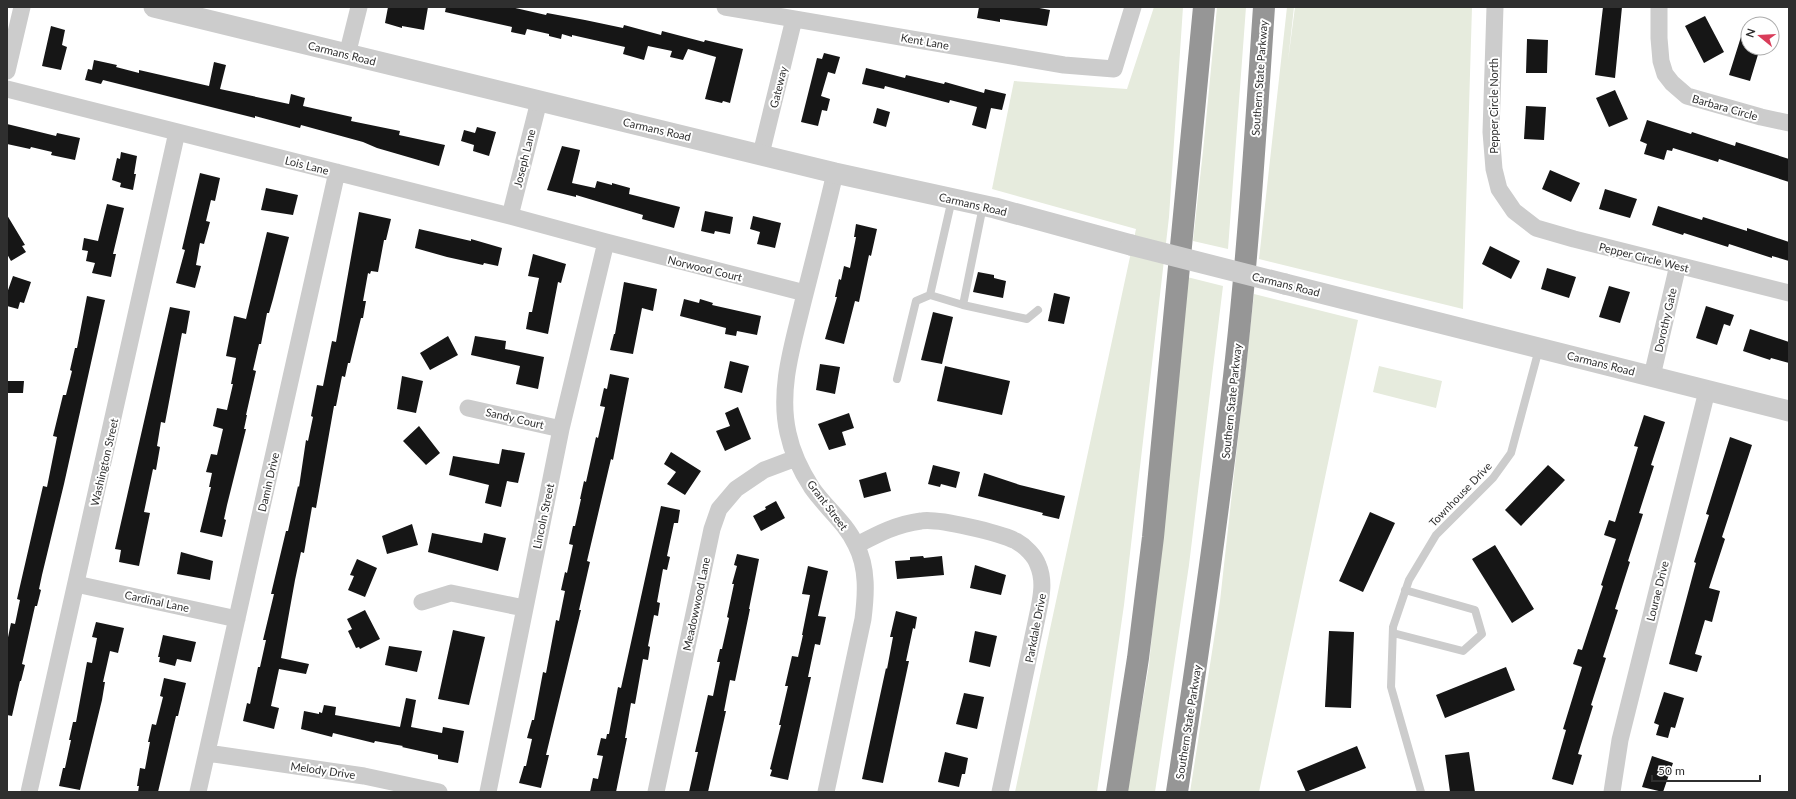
<svg xmlns="http://www.w3.org/2000/svg" width="1796" height="799" font-family="Lato,sans-serif">
	<rect width="100%" height="100%" fill="#fff"/>
	<path fill="#e6ebdd" d="M1154 7H1183L1169 217 1124 605 1097 792H1015L1136 229 992 189 1014 81 1127 89Z
		M1217 7H1246L1228 249 1193 241 1203 151Z
		M1287 7H1294L1288 61 1295 7H1472L1463 309 1259 259Z
		M1187 277 1223 286 1189 565 1155 792H1127L1149 665Z
		M1254 294 1358 320 1259 792H1190L1220 601Z
		M1379 366 1442 381 1436 408 1373 392Z"/>
	<path fill="#161616" d="M388 7H428L424 30 402 26V28L385 23Z
		M446 7H511L546 15 547 13 585 20 623 28 624 25 661 35 662 31 704 42 705 40 743 49 730 103 723 101 722 103 705 99 716 57 688 49 683 60 670 57 672 51 648 46 644 60 623 54 625 47 572 35V37L562 34 561 39 549 36V34L527 29 525 35 511 32 512 27 445 12Z
		M979 7H1034L1050 10 1047 26 1000 19V22L977 18Z
		M1603 7H1622L1615 78 1595 75Z
		M1705 16 1724 52 1704 63 1685 26Z
		M1745 24 1748 25V48H1760L1750 81 1729 75Z
		M51 26 65 30 62 45 67 47 61 70 42 66Z
		M1527 39 1548 40 1547 73H1526Z
		M824 53 840 57 835 74 828 72 821 96 830 99 827 111 822 110 818 126 801 122 817 58 822 59Z
		M94 60 117 65 116 67 139 73V70L209 86 214 62 226 65 220 89 289 104 291 94 305 98 303 106 352 117 351 121 400 131 399 135 445 145 439 166 377 148 363 142 301 125 300 128 255 116V118L103 80 101 84 85 80 88 69 92 70Z
		M866 68 905 78 906 75 944 84 945 82 984 93 985 89 1006 94 1002 110 991 108 986 129 972 125 977 107 950 100 949 103 885 86 884 89 862 84Z
		M1615 90 1628 119 1609 127 1596 98Z
		M1526 106 1546 107 1544 140 1524 139Z
		M877 108 890 112 886 127 873 123Z
		M1647 120 1691 134 1692 132 1735 146 1736 142 1789 159V182L1719 159 1718 162 1673 148 1672 151 1667 150 1664 160 1644 154 1647 144 1640 141Z
		M7 124 56 136 57 133 80 138 75 160 51 155 52 152 31 147 30 149 7 144Z
		M477 127 496 132 489 156 473 151 474 145 461 141 464 130 475 133Z
		M562 146 580 150 572 183 595 188 597 181 612 185V183L630 188 629 194 680 207 674 228 642 219 643 215 576 195V197L547 190Z
		M121 152 137 156 134 174H136L133 190 120 187 121 183 112 180 117 158 120 159Z
		M1550 170 1580 183 1571 202 1542 189Z
		M200 173 220 178 215 201 211 200 206 221 210 222 204 244 200 243 196 265 201 266 195 288 176 283 185 250 182 249Z
		M266 188 298 195 293 215 261 210Z
		M1605 189 1637 199 1630 218 1599 209Z
		M107 204 124 208 113 254H116L111 277 92 273 95 263 86 261 88 251 82 250 84 238 98 241Z
		M1658 206 1702 220 1703 217 1747 231V228L1789 242V261L1772 256V258L1729 244 1728 247 1684 233 1683 235 1652 225Z
		M705 211 733 217 730 234 715 231 714 234 701 231Z
		M359 212 391 219 386 240H384L378 272 371 271 370 274 368 273 363 301H366L363 318H361L350 363H348L345 377 342 376 336 406H334L316 508 312 507 304 553 301 552 295 580 281 658 309 664 306 674 279 669 271 706 279 708 274 729 243 721 247 703 250 704 258 667H260L266 640H263L274 594H271L286 531H288L298 486 299 487 306 440 308 441 313 417 311 416 317 385 323 386 332 341 336 342Z
		M7 215 25 245 22 246 26 252 11 261 7 254Z
		M753 216 781 223 775 248 757 244 760 232 750 229Z
		M856 224 877 229 871 256 869 255 859 302 855 301 844 344 825 339 837 297H835L839 279 841 280 844 266 850 268 856 237H854Z
		M419 229 471 241V239L502 248 498 266 484 263 483 265 447 257 415 248Z
		M267 232 289 237 273 299 269 313H267L261 344H259L253 370 256 371 246 415H247L244 429H246L227 505 224 519 226 520 222 537 200 532 211 487H209L212 473 206 472 211 454 217 455 223 429 213 426 217 408 227 410 233 384H231L236 358 226 356 234 316 246 319Z
		M1490 246 1520 261 1511 279 1482 264Z
		M533 254 566 264 561 283 558 282 548 334 526 329 529 312H532L539 278 528 276Z
		M1547 268 1576 277 1569 298 1541 289Z
		M978 272 994 275V278L1006 281 1003 298 973 292Z
		M13 276 31 282 24 303 20 302 18 309 7 306V293Z
		M624 282 657 289 653 311 642 308 633 354 610 350 614 334H615Z
		M1609 286 1630 292 1620 323 1599 317Z
		M1054 293 1070 297 1064 324 1048 321Z
		M87 296 105 300 64 484 42 575 39 589 41 590 37 606H35L22 664 25 665 21 681H20L12 716 7 715V642L11 623 15 624 20 600 17 599 43 486 47 487 57 437 53 436 63 395H66L72 371 70 370 75 348H77Z
		M684 299 699 303 700 299 713 303 712 305 761 316 757 335 737 331 736 336 725 334 726 328 680 316Z
		M1706 306 1734 315 1730 326 1724 324 1717 345 1696 338Z
		M170 307 190 311 186 334 182 333 165 423 161 422 157 446 160 447 156 470 153 469 144 512 150 513 139 566 119 562 121 550 115 549Z
		M933 312 953 317 942 364 921 360Z
		M1750 329 1789 342V363L1771 358 1770 360 1743 351Z
		M448 336 458 355 430 370 420 353Z
		M475 336 506 341 505 349 544 357 538 389 516 384 520 366 471 355Z
		M730 361 749 366 742 393 724 388Z
		M820 364 840 367 835 394 816 390Z
		M945 366 1010 381 1002 415 937 401Z
		M610 374 629 378 613 460 611 459 587 561 590 562 579 610H581L546 755H549L541 788 519 783 524 766H526L532 739 527 738 532 720H534L543 672 546 673 556 620 559 621 565 591 561 590 565 572 567 573 573 545 569 544 573 526H575L581 499H580L584 481 586 482 596 437 598 438 605 407 600 406 604 388 607 389Z
		M402 376 423 381 416 413 397 409Z
		M7 381H24L23 393H7Z
		M738 407 751 439 725 451 716 431 730 426 725 413Z
		M849 413 854 428 842 432 846 445 829 450 818 424Z
		M1644 415 1665 422 1651 465 1654 466 1639 513 1643 514 1628 561 1630 562 1615 609 1618 610 1603 657 1606 658 1591 705 1593 706 1578 754 1582 755 1573 785 1552 779 1566 730 1563 729 1582 667 1573 664 1578 649 1582 650 1603 586 1601 585 1616 539 1604 535 1609 520 1615 522 1638 447 1634 446Z
		M419 426 440 453 426 465 403 441Z
		M1730 437 1752 445 1722 537 1725 539 1709 588 1720 591 1712 622 1705 620 1695 654 1702 656 1697 672 1669 664 1696 563 1694 562 1709 515 1706 514Z
		M502 449 525 453 518 483 507 481 501 507 485 503 489 485 449 475 453 456 499 464Z
		M671 452 701 471 685 495 667 484 676 472 664 464Z
		M933 465 960 472 956 488 941 484 940 487 928 484Z
		M1548 465 1565 480 1521 526 1505 510Z
		M886 472 891 491 864 498 859 480Z
		M984 473 1020 485 1065 496 1059 519 1042 515 1043 513 978 496Z
		M776 501 785 518 761 531 753 516 766 509 765 507Z
		M661 506 680 510 678 523H674L667 556 670 557 667 570 663 569 657 602 660 603 658 616 654 615 648 646 650 647 648 660 643 659 635 704 631 703 625 738H627L616 792H590L593 778 598 779 603 756 597 755 601 738 606 739 607 734H609L618 687 621 688Z
		M1370 512 1395 523 1363 592 1339 581Z
		M412 524 418 545 387 554 382 536Z
		M432 533 482 543 484 533 506 538 498 571 428 552Z
		M1495 545 1534 609 1512 623 1472 559Z
		M181 552 213 561 210 580 177 574Z
		M737 554 759 559 749 609H750L735 681 730 680 724 711H726L708 792H689L698 752H695L698 739 708 695 713 696 720 662H717L720 649H722L729 618 727 617 734 584H732L737 566 734 565Z
		M923 556 924 558 942 556 944 575 897 579 895 561 910 560V557Z
		M357 559 377 568 365 597 348 590 354 576 350 575Z
		M975 565 1006 575 1001 595 970 588Z
		M808 566 828 571 818 616 826 617 820 645 815 644 808 677H811L788 780 770 776 772 770 770 769 781 725H779L788 686H785L792 656 798 657 803 635H802L810 595 802 594Z
		M365 610 380 639 360 649 359 647 356 648 348 631 352 629 347 619Z
		M896 611 917 617 915 629 913 628 906 661H909L883 783 862 779 886 668 887 669 893 637H890Z
		M96 622 124 628 118 653 110 651 103 682H105L102 700 80 790 59 786 63 768H65L71 740H69L73 722H76L87 662 92 663 97 638 92 637Z
		M453 630 485 637 469 705 438 699Z
		M975 631 997 636 990 667 969 662Z
		M1329 631 1354 632 1351 708 1325 707Z
		M163 635 196 642 191 662 177 659 175 666 159 662 160 657H158Z
		M389 646 422 651 417 672 385 665Z
		M1506 667 1515 690 1445 718 1436 695Z
		M164 678 186 683 178 716H176L158 792H138L139 786H137L140 768 145 769 150 742H148L152 724 156 725 163 697 160 696Z
		M1664 692 1684 698 1675 728 1671 727 1668 738 1656 735 1659 725 1654 723Z
		M964 693 984 697 977 729 956 724Z
		M406 698 416 700 411 727 442 733 443 727 464 731 458 763 438 759V755L402 747 403 746 375 741 374 743 333 733 332 737 301 729 304 711 319 714V712L322 713 324 705 336 707 335 715 400 727Z
		M1357 746 1366 768 1306 792 1297 771Z
		M945 752 968 758 965 774H962L959 787 938 782Z
		M1469 752 1475 792H1450L1445 755Z
		M1652 756 1673 763 1663 792 1642 787Z"/>
	<g fill="none" stroke-linecap="round" stroke-linejoin="round">
		<path stroke="#ccc" stroke-width="8" d="M930 295 952 199
			M963 305 983 206
			M897 379 916 301 930 295 963 305 1027 319 1038 310
			M1393 633 1463 651 1482 634 1475 610 1405 590
			M1421 792 1391 687 1393 627 1409 580 1436 535 1493 478 1511 453 1539 349"/>
		<path stroke="#ccc" stroke-width="17" d="M725 7 1064 65 1114 69 1133 7
			M1495 7 1491 132 1494 169 1499 189 1514 211 1536 228 1574 239 1789 293
			M1659 7V38L1661 61 1665 74 1672 83 1687 96 1761 117 1789 123
			M347 55 359 7
			M7 71 22 7
			M7 89 510 216 606 242 805 293
			M761 154 794 19
			M510 216 539 101
			M1652 376 1678 265
			M468 408 561 429
			M857 545C878 534 897 524 921 521 938 518 1000 533 1016 541 1025 546 1035 556 1038 565 1045 581 1041 598 1038 613L1000 792
			M76 584 237 619
			M422 602 451 593 524 608
			M207 753 364 776 439 792
			M29 792 177 132
			M198 792 337 172
			M488 792 561 429 606 242
			M656 792 712 529 719 509 736 489 764 470 796 458
			M826 792 863 619C866 595 868 568 856 545 846 523 826 508 812 488 801 471 792 452 788 433 778 389 793 344 803 302 814 259 825 216 835 173
			M1612 792 1620 740 1707 391"/>
		<path stroke="#ccc" stroke-width="21" d="M154 7 835 173 995 208 1131 245
			M1285 284 1789 411"/>
		<path stroke="#969696" stroke-width="22" d="M1117 792 1138 658 1153 537 1204 7
			M1177 792C1199 648 1220 504 1236 359 1249 242 1256 124 1264 7"/>
		<path stroke="#ccc" stroke-width="21" d="M1131 245 1285 284"/>
	</g>
	<g text-anchor="middle" dominant-baseline="central" stroke-width="4" stroke-linejoin="round" paint-order="stroke">
		<g font-size="11" fill="#2f2f2f" stroke="#fff">
			<text transform="translate(925 41) rotate(10)">Kent Lane</text>
			<text transform="translate(342 53) rotate(14)">Carmans Road</text>
			<text transform="translate(1259 78) rotate(-86)">Southern State Parkway</text>
			<text transform="translate(778 87) rotate(-76)">Gateway</text>
			<text transform="translate(1493 106) rotate(-90)">Pepper Circle North</text>
			<text transform="translate(1725 107) rotate(16)">Barbara Circle</text>
			<text transform="translate(657 129) rotate(13)">Carmans Road</text>
			<text transform="translate(524 158) rotate(-76)">Joseph Lane</text>
			<text transform="translate(307 165) rotate(14)">Lois Lane</text>
			<text transform="translate(973 204) rotate(13)">Carmans Road</text>
			<text transform="translate(1644 257) rotate(14)">Pepper Circle West</text>
			<text transform="translate(705 268) rotate(14)">Norwood Court</text>
			<text transform="translate(1286 284) rotate(14)">Carmans Road</text>
			<text transform="translate(1665 320) rotate(-77)">Dorothy Gate</text>
			<text transform="translate(1601 363) rotate(14)">Carmans Road</text>
			<text transform="translate(1231 401) rotate(-84)">Southern State Parkway</text>
			<text transform="translate(515 418) rotate(13)">Sandy Court</text>
			<text transform="translate(104 462) rotate(-77)">Washington Street</text>
			<text transform="translate(268 482) rotate(-77)">Damin Drive</text>
			<text transform="translate(1460 494) rotate(-46)">Townhouse Drive</text>
			<text transform="translate(828 505) rotate(53)">Grant Street</text>
			<text transform="translate(543 516) rotate(-78)">Lincoln Street</text>
			<text transform="translate(1657 591) rotate(-76)">Lourae Drive</text>
			<text transform="translate(157 601) rotate(12)">Cardinal Lane</text>
			<text transform="translate(696 604) rotate(-78)">Meadowwood Lane</text>
			<text transform="translate(1035 628) rotate(-79)">Parkdale Drive</text>
			<text transform="translate(1188 722) rotate(-81)">Southern State Parkway</text>
			<text transform="translate(323 770) rotate(8)">Melody Drive</text>
		</g>
	</g>
	<rect width="1796" height="799" fill="none" stroke="#2f2f2f" stroke-width="16"/>
	<g transform="translate(1760 36) rotate(288)"><circle r="19" fill="#ffffff" stroke="#acacac"/>
	<path d="M0-3L7 15L0 10L-7 15Z" fill="#d93d5a"/>
	<text y="-6" font-size="11" font-weight="bold" text-anchor="middle" fill="#2f2f2f">N</text>
	</g>
	<path d="M1652 775v6h108v-6" fill="none" stroke="#2f2f2f" stroke-width="2"/>
	<text x="1658" y="775" font-size="12" fill="#2f2f2f" stroke="#ffffff" stroke-width="3" paint-order="stroke">50 m</text>
</svg>
